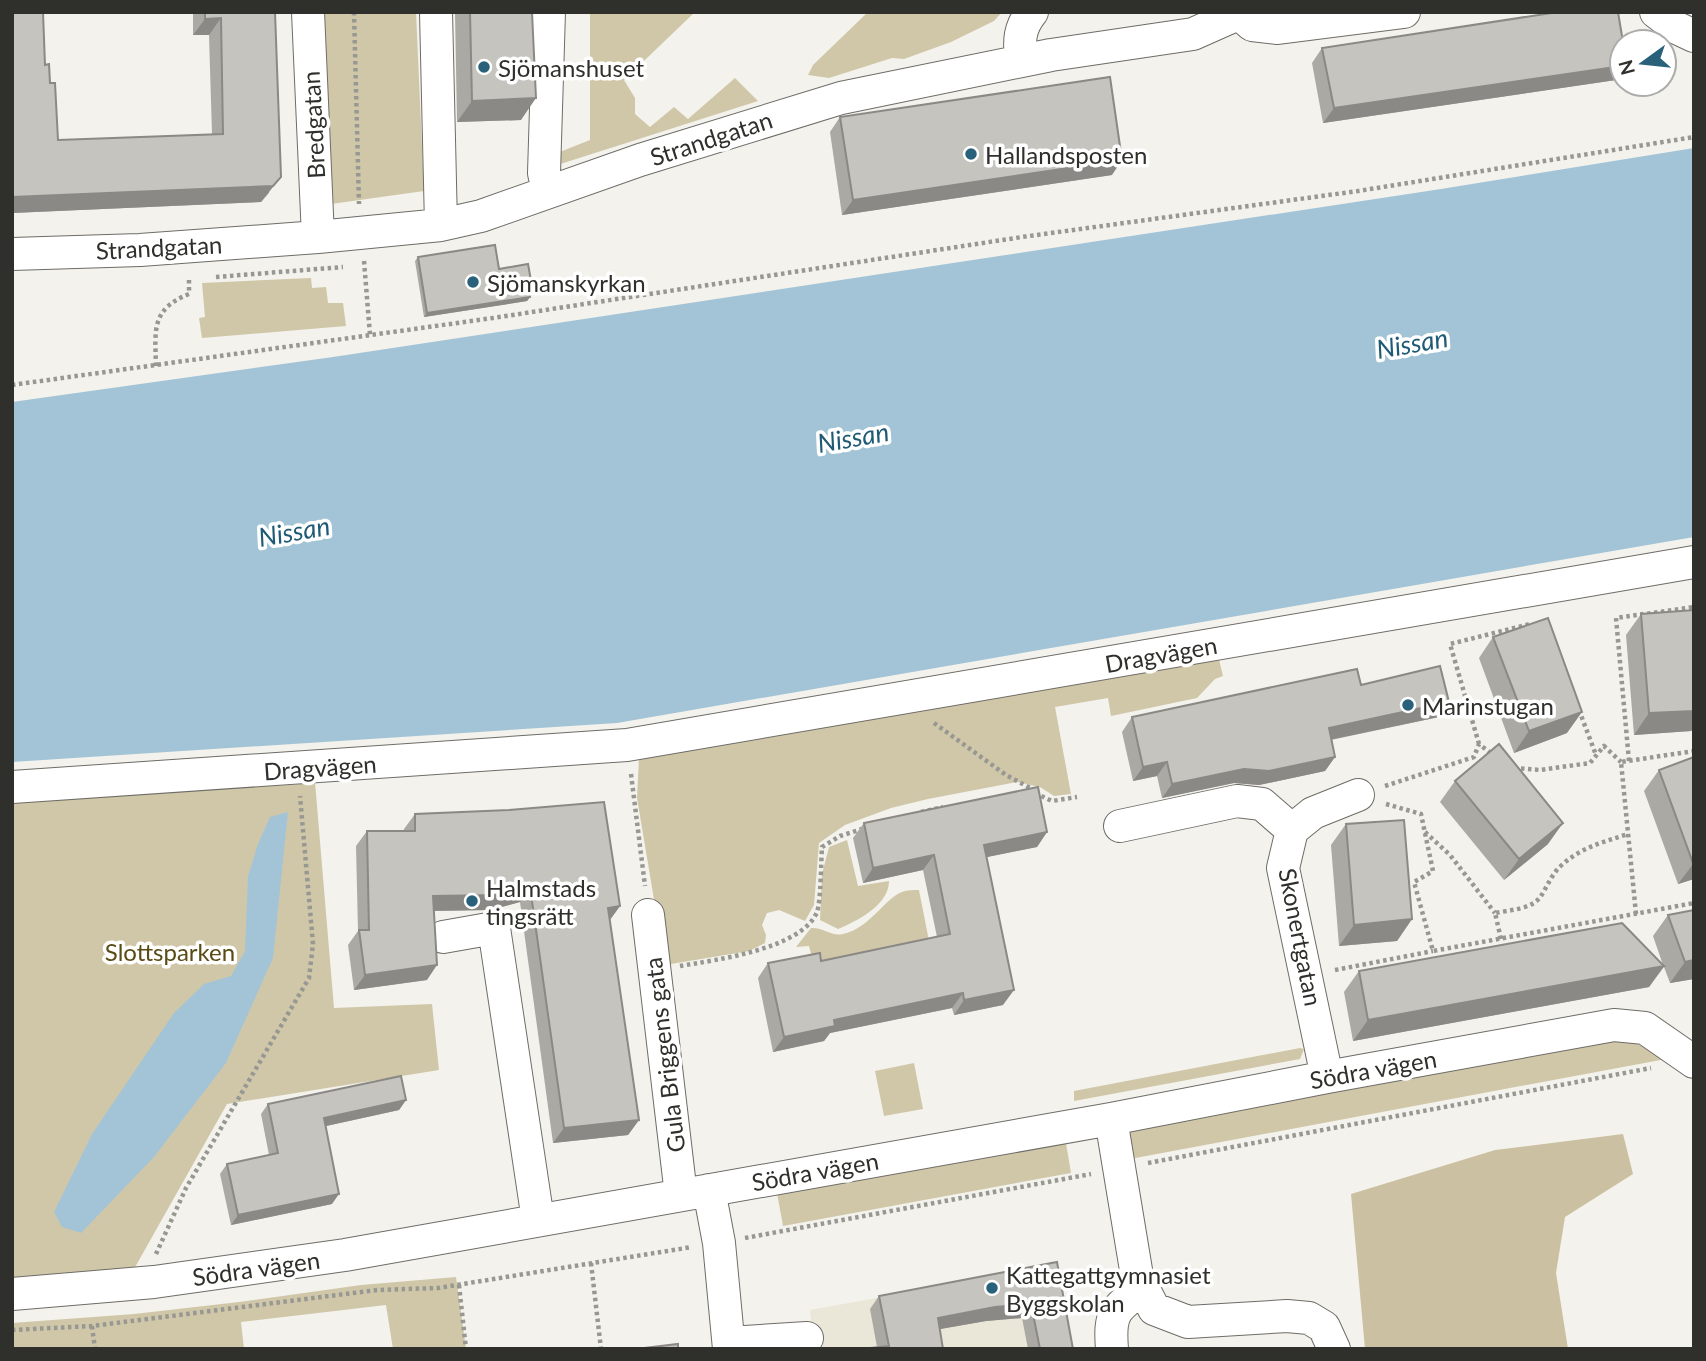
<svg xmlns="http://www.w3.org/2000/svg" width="1706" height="1361" font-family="Lato,sans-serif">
	<rect width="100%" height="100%" fill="#f3f2ec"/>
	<path fill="#eae6d8" d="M1050 1267 1065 1349H814L810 1310Z"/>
	<path fill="#d0c7a9" d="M323 12H416L424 191 331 204Z
		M590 12H695L624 80 635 98V114L650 127 674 107 688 119 735 78 758 101 551 167 547 157 590 140Z
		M868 12H1002L994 21 951 42 904 59 892 58 829 78 808 75 813 65Z
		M311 278 312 288 326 287 328 303H343L346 326 202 338 199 318 205 317 202 283Z
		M1216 647 1223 676 1215 679 1197 698 1111 716 1108 698 1055 707 1071 794 1054 796 1040 787 1017 782 928 799 891 808 845 825 819 843 814 905 805 921 779 910 767 913 762 925 766 935 765 943 749 951 665 965 637 798 639 759Z
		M315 782 334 1008 432 1004 439 1070 227 1104 134 1269 12 1278V795L292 785Z
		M847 840 858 886 889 881C889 905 857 921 838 929L820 920 822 874 829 847Z
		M919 890 930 946 815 969 809 946 796 947 811 928C823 927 832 937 843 934 869 929 884 899 902 892 907 890 914 890 919 890Z
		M1596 1039 1632 1041 1666 1059 1130 1159 1128 1143 1131 1128Z
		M1300 1048 1304 1049 1300 1059 1074 1101V1091Z
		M914 1063 923 1109 884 1116 875 1071Z
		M1065 1137 1071 1173 783 1226 777 1193Z
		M456 1277 466 1349H393L386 1305 241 1322 244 1349H12V1323L134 1314 239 1302 361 1285Z"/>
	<path fill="#cbc1a2" d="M1623 1134 1633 1174 1565 1217 1556 1273 1568 1349H1365L1351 1194 1495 1150Z"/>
	<path fill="#a3c4d6" d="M1694 148V537L617 723 12 762V402L333 357 1441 189Z
		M288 812 273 958 226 1063 154 1157 81 1233 62 1227 54 1212 92 1134 174 1013 204 984 231 976 245 951 248 876 258 844 270 817Z"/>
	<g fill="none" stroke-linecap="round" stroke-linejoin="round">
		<g stroke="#6e6c67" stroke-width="34">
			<path id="minor" d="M308 12 318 237
				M436 12 441 225
				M1237 12 1252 25 1278 28 1404 12
				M1656 12 1677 28 1694 36
				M1021 60C1019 41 1019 28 1032 12
				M548 191 544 173 549 12
				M12 254 140 250 318 237 441 225 481 216 640 160 841 98 1051 55 1193 34 1238 14
				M12 787 627 745 1694 562
				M1120 826 1237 801 1262 804 1292 830
				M648 915 681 1195
				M443 937 494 928 538 1220
				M1327 1077 1283 868 1292 830 1313 813 1358 795
				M1111 1119 1137 1276 1154 1309 1188 1322 1287 1316 1309 1318 1324 1327 1334 1349
				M709 1190 719 1243 729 1349
				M12 1294 154 1282 345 1255 1111 1119 1327 1077 1614 1025 1645 1028 1694 1062
				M729 1343 807 1338
				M1112 1349C1109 1312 1115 1309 1143 1288"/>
		</g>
		<path stroke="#989893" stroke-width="4.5" stroke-dasharray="3.5 3.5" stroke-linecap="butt" d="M354 12 359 204
			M364 261 370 335
			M216 277 343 267
			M156 366C155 330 151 309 189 294V278
			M12 385 493 318 1022 237 1358 191 1694 137
			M1579 710 1596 755
			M934 723 1006 775 1034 790
			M1479 744 1450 644 1530 624
			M1629 761 1616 618 1694 607
			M1514 768 1540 770 1590 763 1604 746 1621 762
			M631 774 645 886
			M1385 786 1474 757 1479 744 1493 755
			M1035 793 1052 801 1077 797
			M1386 804 1421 814 1433 871 1414 882 1433 951 1694 903
			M921 812 943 807
			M1425 832 1450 855 1495 913
			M1636 914 1621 762 1694 751
			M1501 939 1495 913C1510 910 1533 909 1541 896 1548 885 1552 873 1563 864 1582 847 1604 842 1628 834
			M680 966C715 960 802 949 817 912 821 901 821 861 822 847L840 836 862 829
			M1335 970 1433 951
			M1148 1163 1651 1068
			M745 1238 1091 1174
			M156 1254 186 1188 309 978 313 944 300 796
			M591 1263 601 1349
			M459 1285 466 1349
			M92 1326 95 1349
			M12 1330 92 1326 377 1290 438 1288 692 1247"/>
		<use href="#minor" stroke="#fff" stroke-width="32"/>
	</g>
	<path fill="#aaa9a3" d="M193 12H275L269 193 261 202 12 213 45 65 50 83 58 140 212 134 209 35H193Z
		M455 12H532L521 120 457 122Z
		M1622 42V71L1616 80 1323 123 1312 63 1322 48Z
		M840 117 1112 175 842 215 830 132Z
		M418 257 499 269 529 290 530 297 527 301 424 317 415 261Z
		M1694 610V728L1691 731 1634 735 1626 635 1641 614Z
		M1493 637 1567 733 1514 753 1479 658Z
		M1361 685 1449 702 1439 717 1331 740 1335 757 1325 771 1259 785 1234 783 1162 798 1157 776 1133 781 1122 732 1132 717Z
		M1694 757V879L1678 884 1644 791 1659 770Z
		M1455 781 1548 844 1504 880 1440 802Z
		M415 814 620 906 610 920 639 1120 628 1135 553 1143 520 902 490 910 434 911 427 980 354 990 348 945 358 931 356 846 367 831H404V829Z
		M864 823 1047 832 1037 847 986 857 1003 1005 954 1015 952 1008 830 1033 824 1041 773 1052 758 978 768 963 821 961 937 937 923 870 863 883 853 838Z
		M1346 824 1412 919 1397 941 1339 946 1331 845Z
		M1694 910V979L1670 983 1664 967 1649 987 1353 1041 1344 992 1359 971 1663 965 1653 936 1668 915Z
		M406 1100 399 1110 326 1126 332 1204 231 1225 220 1174 227 1164 269 1155 261 1114 268 1104Z
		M1057 1262 1073 1349H1028L1022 1318 986 1321 940 1329 943 1349 877 1347 870 1309 879 1296Z"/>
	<path fill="#8b8985" d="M221 18 209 35H193L205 19Z
		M1622 66V71L1616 80 1323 123 1334 108Z
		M536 98 521 120 457 122 472 101Z
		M1122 160 1112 175 842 215 853 200Z
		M281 177 261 202 12 213V197Z
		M530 297 527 301 424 317 427 313Z
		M1449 702 1439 717 1319 742 1329 728Z
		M1694 711V728L1691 731 1634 735 1649 713Z
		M1582 712 1567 733 1514 753 1529 731Z
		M1335 757 1325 771 1259 785 1234 783 1162 798 1172 784 1244 769Z
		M1167 762 1157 776 1133 781 1143 767Z
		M1563 823 1548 844 1504 880 1519 859Z
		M1047 832 1037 847 973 860 984 845Z
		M934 855 923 870 863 883 873 868Z
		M1694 863V879L1678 884Z
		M530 887 520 902 490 910 423 911 433 896Z
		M620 906 609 921 608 908Z
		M1412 919 1397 941 1339 946 1354 925Z
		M1694 960V979L1670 983 1685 962Z
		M437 965 427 980 354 990 365 975Z
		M1664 966 1649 987 1353 1041 1368 1020Z
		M1014 990 1003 1005 954 1015 964 1000Z
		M963 993 952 1008 830 1033 824 1041 773 1052 784 1037 834 1020Z
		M406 1100 399 1110 317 1128 324 1118Z
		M639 1120 628 1135 553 1143 564 1128Z
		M339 1194 332 1204 231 1225 238 1215Z
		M1031 1304 1022 1318 986 1321 929 1331 938 1318 995 1307Z"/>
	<path fill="#c6c4be" stroke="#8b8985" stroke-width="2" d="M12 12H43L45 65 49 64 50 83H55L58 140 223 134 221 18 205 19V12H275L281 177 273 186 12 197Z
		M470 12H532L536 98 472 101Z
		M1558 12H1618L1623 42 1622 66 1334 108 1322 48Z
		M1110 77 1122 160 853 200 840 117Z
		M495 245 499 269 528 264 532 286H528L530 297 427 313 418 257Z
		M1694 610V711L1649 713 1641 614Z
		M1548 618 1582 712 1529 731 1493 637Z
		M1440 666 1449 702 1329 728 1335 757 1269 771 1244 769 1172 784 1167 762 1143 767 1132 717 1357 669 1361 685Z
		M1499 744 1563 823 1519 859 1455 781Z
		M1694 757V863H1693L1659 770Z
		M1038 787 1047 832 984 845 1014 990 964 1000 963 993 834 1020 835 1026 784 1037 768 963 820 953 821 961 950 934 934 855 873 868 864 823Z
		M604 802 620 906 608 908 639 1120 564 1128 530 887 500 895 433 896 437 965 365 975 359 930H369L367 831H415V814L509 810Z
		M1404 820 1412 919 1354 925 1346 824Z
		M1694 910V960L1685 962 1668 915Z
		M1622 923 1664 966 1368 1020 1359 971Z
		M401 1076 406 1100 324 1118 339 1194 238 1215 227 1164 278 1153 268 1104Z
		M1057 1262 1073 1349H1040L1031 1304 995 1307 938 1318 943 1349H861L889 1346 879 1296Z
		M678 1344V1349H636Z"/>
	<g fill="#29617b" stroke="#fff" stroke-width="2.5">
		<circle cx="484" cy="67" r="7"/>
		<circle cx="971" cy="154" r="7"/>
		<circle cx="473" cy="282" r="7"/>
		<circle cx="1408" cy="705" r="7"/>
		<circle cx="472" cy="901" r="7"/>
		<circle cx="992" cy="1288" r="7"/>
	</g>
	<g text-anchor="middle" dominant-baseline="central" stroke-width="7" stroke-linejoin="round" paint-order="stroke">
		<g font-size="24" fill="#2f2f2c" stroke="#fff" text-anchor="start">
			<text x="498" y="67">Sjömanshuset</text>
			<text x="985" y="154">Hallandsposten</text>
			<text x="487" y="282">Sjömanskyrkan</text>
			<text x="1422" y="705">Marinstugan</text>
			<text x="486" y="887">Halmstads<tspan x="486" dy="28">tingsrätt</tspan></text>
			<text x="1006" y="1274">Kattegattgymnasiet<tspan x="1006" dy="28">Byggskolan</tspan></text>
		</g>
		<g font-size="24" fill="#2f2f2c" stroke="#fff">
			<text transform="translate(313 125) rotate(-93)">Bredgatan</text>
			<text transform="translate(711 138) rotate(-18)">Strandgatan</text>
			<text transform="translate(159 247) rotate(-3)">Strandgatan</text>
			<text transform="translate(1161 654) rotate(-10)">Dragvägen</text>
			<text transform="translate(320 767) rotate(-4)">Dragvägen</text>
			<text transform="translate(1301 937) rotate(79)">Skonertgatan</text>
			<text transform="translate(664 1055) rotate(-97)">Gula Briggens gata</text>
			<text transform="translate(1373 1069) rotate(-10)">Södra vägen</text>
			<text transform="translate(815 1171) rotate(-10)">Södra vägen</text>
			<text transform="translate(256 1268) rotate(-8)">Södra vägen</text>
		</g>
		<g font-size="24" fill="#5a4a14" stroke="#fff">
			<text x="170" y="951">Slottsparken</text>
		</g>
		<g font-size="26" font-style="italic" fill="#205b75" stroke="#fff">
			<text transform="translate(1412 343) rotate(-10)">Nissan</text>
			<text transform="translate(853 437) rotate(-10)">Nissan</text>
			<text transform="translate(294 531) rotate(-10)">Nissan</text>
		</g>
	</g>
	<rect width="1706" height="1361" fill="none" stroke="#2f2f2c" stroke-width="28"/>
	<g transform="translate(1643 63) rotate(255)"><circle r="33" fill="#ffffff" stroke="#acacab" stroke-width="2"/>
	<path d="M0-5L12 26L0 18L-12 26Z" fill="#29617b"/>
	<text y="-10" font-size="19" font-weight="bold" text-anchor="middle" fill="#2f2f2c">N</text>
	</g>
</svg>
